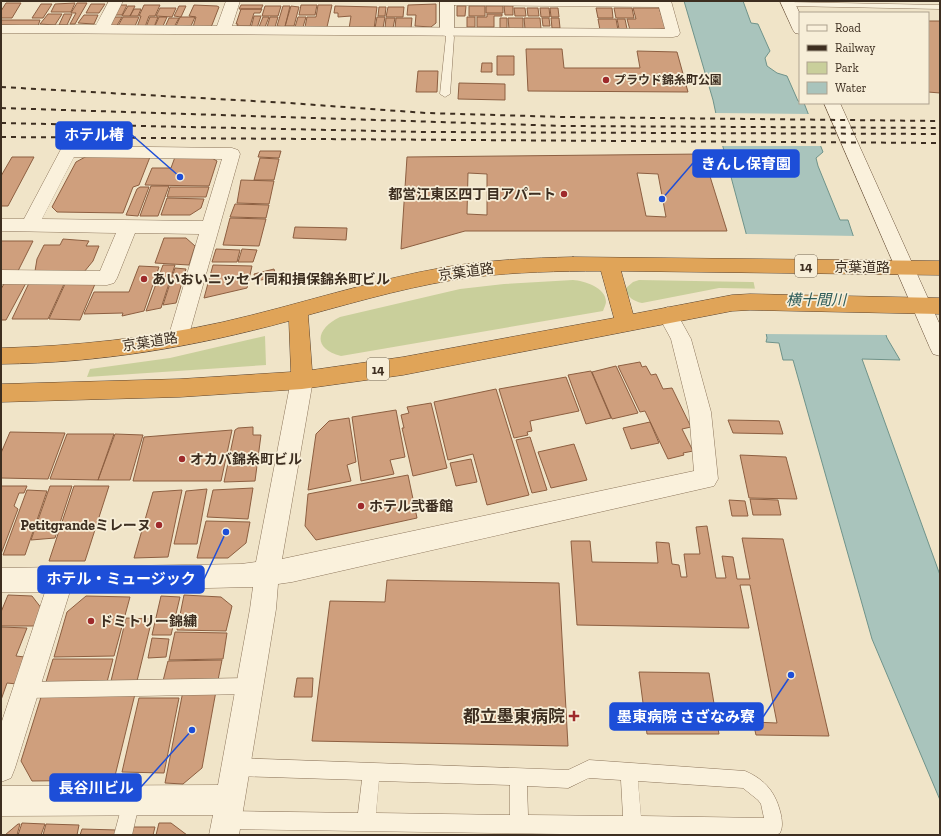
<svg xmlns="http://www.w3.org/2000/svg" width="941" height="836" font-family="'Zilla Slab','Noto Sans JP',serif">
	<rect width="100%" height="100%" fill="#f0e4c8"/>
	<path fill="#c9cf9b" d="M573 280C584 281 606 287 606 302 606 304 604 308 603 311L341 356C311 348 317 328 340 317L460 289 504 284Z
		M639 280 859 284 861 290 719 288 642 303C633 301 627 297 626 288L633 282Z
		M265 336 266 365 87 377 90 369 170 358Z"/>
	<path fill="#a9c4bc" stroke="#6f938a" d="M684 1H743L751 23 758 24 770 51 765 58 767 66 777 73 787 76 798 101 804 103 823 152 816 158 818 166 840 220H848L887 338 900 360 862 359 940 575V800L872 639 793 360H783L779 343 766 342 767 338 746 233 723 147 713 100Z"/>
	<path fill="#f0e4c8" d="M713 113 810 114 823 146H720Z
		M744 234 856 236 889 335 764 334Z"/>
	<path fill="#cf9f7d" stroke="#8d5f41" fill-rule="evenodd" d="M6 3H21L12 18H1V11Z
		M75 3 71 12H51L55 4Z
		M77 3H87L75 24H70L76 13H71Z
		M41 4H52L43 18H32Z
		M91 4H105L99 13H86Z
		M436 4V23L431 27 415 26 416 15H407L408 5Z
		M119 5H127L122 15H114Z
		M144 5H160L155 16H149L145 27H137L141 16H139Z
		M194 5 217 6 219 7 212 25 210 27H193L196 17 189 16Z
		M241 5H263L261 9H239Z
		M301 5H317L315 15H299Z
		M318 5H332L327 27H305L307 17H316Z
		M128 6H135L130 16H122Z
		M179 6H186L181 17 174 16Z
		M265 6H281L278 16H262Z
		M283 6H290L285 27 277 26Z
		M291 6 299 7 294 26H285Z
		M335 6 377 7 374 29H349L351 16 338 17V13H334Z
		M457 6H466L465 16H457Z
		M469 6H485V16H469Z
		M486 6H503V13H486Z
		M504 6H513V15H505Z
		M379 7H386L385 16H378Z
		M388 7H404L403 17H386Z
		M160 8H176L172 17 156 16Z
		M514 8H525L526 16H515Z
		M527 8H538L539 16H528Z
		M540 8H549L550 17H541Z
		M550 8H558L559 17H551Z
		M596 8H612L613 18H598Z
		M614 8H632L634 18H616Z
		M633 8H659L666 29 630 30 627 19H636Z
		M134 9H141L138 16H130Z
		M241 9H262L260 13H254L250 26H237L238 24H236Z
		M48 14H62L55 25 40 24Z
		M64 14H72L67 25H59Z
		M487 14H502V16H494V27H477V17H487Z
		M84 15H98L94 24 78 23Z
		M254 16H261L257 28H251Z
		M115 17H122L116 27H109Z
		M123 17H139L135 26H118Z
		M150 17H158L154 27H146Z
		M159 17H167L163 26H155Z
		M180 17H195L191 26H176Z
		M263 17H269L265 27H259Z
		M270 17H278L275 27H267Z
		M298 17H306L303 27H295Z
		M377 17H385L383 28H375Z
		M467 17H475V27H467Z
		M169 18H179L174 27H165Z
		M386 18H395L393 28H385Z
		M396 18H412L411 29 395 28Z
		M500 18H507V28H500Z
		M508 18H523V29H509Z
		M524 18H540L541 29H525Z
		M542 18H549L550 26H543Z
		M551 18H559L560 28H552Z
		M598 19H616L618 30H600Z
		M617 19H625L627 29H619Z
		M1 20H40L38 26 1 25Z
		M928 21H940V93L928 92Z
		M526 49H562L564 68H640L637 51 677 52 688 92 528 91Z
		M497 56H514V75H497Z
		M482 63H492V72H481Z
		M418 71H438L437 92H416Z
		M459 83 505 84V100L458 99Z
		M260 151H281L279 158 258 157Z
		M703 154 727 231H465L401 249 407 157ZM468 173 487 174V215L467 214ZM637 173 658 174 666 217 646 216Z
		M87 156 150 157 139 185 133 187 123 213 57 212 52 207 76 162Z
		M12 157H34L8 206H1V176Z
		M175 157H210L217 161 209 186 145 185 152 168H171Z
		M260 158 279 159 274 180H254Z
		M241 180 274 181 269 204 237 203Z
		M151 186H169L158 216H140Z
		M140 187H149L138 216 126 215 137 189Z
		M170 187H209L206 197H167Z
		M167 198 204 199 201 208 190 215H161Z
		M235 204 269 205 266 218 230 217Z
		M230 218 266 219 259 246 223 245Z
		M295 227 347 228 346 240 293 238Z
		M164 238H186L195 246 189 265 155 263Z
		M63 239 89 241 86 246H99L93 261 84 272 35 271 37 259 44 245H60Z
		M1 241H33L16 275 1 274Z
		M216 249 240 250 237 262H212Z
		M242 249 257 250 253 262H238Z
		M163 265H175L161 308 146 311Z
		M213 265 252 266 247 288 204 298Z
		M139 266 159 267 144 311 122 316 123 313 84 314 94 292H129Z
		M175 268 186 269 176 303 163 305Z
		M274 269 276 277 256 281 254 274Z
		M5 282 26 283 6 320H1V289Z
		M29 283 64 284 48 319H12Z
		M65 284H95L80 320 49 319Z
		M640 362 642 367 646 366 651 375 656 374 663 389 672 388 691 427 682 429 693 451 683 453 684 455 668 459 645 411 640 412 618 366Z
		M616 366 638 413 612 419 592 372Z
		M591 371 611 418 586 424 568 375Z
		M566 377 579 411 530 421 532 431 527 432 528 435 514 438 499 389Z
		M496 389 529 495 487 505 473 454 448 460 434 402Z
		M431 403 447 468 413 476 402 428H404L401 415 409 413 407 407Z
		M396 410 405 457 390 460 394 474 361 481 352 417Z
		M349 418 356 462 347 465 351 481 308 490 316 434 329 421Z
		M728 420 779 421 783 434 733 433Z
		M650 422 659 443 631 449 623 428Z
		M253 427V435H261L255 481 224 482 235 430 238 428Z
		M232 430 221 481H133L144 437Z
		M10 432 65 433 48 479 1 478V453Z
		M67 434H114L98 480 50 479Z
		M115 434 143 435 130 480H98Z
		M530 437 547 490 532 493 516 440Z
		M574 444 587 480 551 488 538 452Z
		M740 455 786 457 797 499 749 498Z
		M471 459 477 482 456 486 450 463Z
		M408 475 417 518 316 540 305 526 308 494Z
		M1 486H27L24 493H19L14 506 18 509 1 554Z
		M50 486H72L55 538 31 540Z
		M74 486H109L85 561H49Z
		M253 488 248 519 207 517 213 490Z
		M207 489 197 544H174L186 491Z
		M27 490 47 491 25 555H3Z
		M182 490 168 557 134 558 153 492Z
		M750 499 778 500 781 515H753Z
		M729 500 745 501 748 516H732Z
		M206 521 250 522 246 543 228 558H197Z
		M707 526 716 578H726L722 556 733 557 737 579H750L742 538 783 539 829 736 756 735 753 722 777 723 750 585H740L749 628 577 625 571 541H590L592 562 658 563 656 542 669 543 672 564 679 565 681 577H687L684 554H700L696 527Z
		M387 580 559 583 568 746 312 741 330 601 385 602Z
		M8 595 32 596 42 609 36 626H1V612Z
		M184 595 221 597 232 606 226 631 177 630Z
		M86 596 130 597 114 656 54 657 67 612Z
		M161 596 180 597 171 635H152Z
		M126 618 152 619 137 681H111Z
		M1 627 27 628 16 656 25 657 17 684 7 683 1 700Z
		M175 632 227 633 223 659 169 660Z
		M152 638 169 639 166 657 148 658Z
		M53 659H113L107 682H46Z
		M222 660 218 680 163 681 168 661Z
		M639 672 709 673 719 734H647Z
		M297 678H313L312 697H294Z
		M183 691H216L202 768 183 784 165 783Z
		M42 694H135L114 780 32 781 21 761Z
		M139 698H179L164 773 122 772Z
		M22 823 45 824 41 835H18Z
		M159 823H171L187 835H156Z
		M18 824H20L17 835H5Z
		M46 824 79 825 77 835H43Z
		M128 827H155L153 835H126Z
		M82 829 117 830 115 835H80Z"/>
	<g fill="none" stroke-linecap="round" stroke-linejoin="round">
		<g stroke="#8d765c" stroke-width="1">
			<path id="lane" d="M786 2 940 5V9L789 6 785 4Z
				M447 29 450 30 454 37 450 94 445 97 440 94 446 37 443 32Z
				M250 678 256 680 258 686 256 692 250 694 26 698 20 696 18 690 20 684 26 682Z
				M236 758 568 770 589 760 745 771C766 780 776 793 781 815 782 822 783 826 780 833L776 835H633L227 829 221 826 218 820 221 814 227 811 358 813 362 780 236 776 230 773 227 767 230 761ZM589 778 621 780 623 816 528 815 527 786 568 788ZM379 781 510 785V815L376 813ZM638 781 743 788 758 800 761 804 764 818 641 816Z
				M131 791 137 794 140 800 132 835H114L125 794Z"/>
		</g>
		<g stroke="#8d765c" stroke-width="1">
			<path id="street" d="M109 1H123L111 25 217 26 226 1H240L232 26 665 29 659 7 450 5 445 4 443 1H671L680 33 678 36 673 37 1 33V25H96Z
				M68 146 232 148 238 150 240 154 188 338 185 344 178 346 171 344 168 338 199 234 135 233 117 278 114 283 107 285 1 284V270L100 271 116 233 1 231V219H24L60 151 62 147ZM74 157 222 159 203 221 42 219Z
				M668 307 675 310 691 339 711 412 718 479 714 486 292 582 278 584 276 609 239 835H209L213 815 1 816V786L218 785 250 609 253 587 70 591 15 768 11 778 1 782V724L45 592H1V568L241 564 256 562 291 380 294 374 302 371 310 374 313 380 282 559 694 471 689 412 671 339 658 315 661 310Z"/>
		</g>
		<g stroke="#6f573f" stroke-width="1">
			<path id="secondary" d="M440 1H454V32L452 35 447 36 442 35 440 32Z
				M780 1H794L800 14V34L795 33 793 30Z
				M824 103H840L940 325V356L933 354 930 348Z"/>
		</g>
		<g stroke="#5b4430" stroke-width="1">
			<path id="highway" d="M573 257 940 261V275L621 271 633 314 732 295 750 294 940 298V314L750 310 732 311 403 375 302 389 180 397 1 402V384L180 379 291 372 289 321C194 347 99 363 1 364V348C76 346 150 338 223 322 298 305 371 280 446 267 488 260 531 258 573 257ZM601 271 614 318 403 357 312 370 308 315C363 300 418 284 474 277 516 272 559 271 601 271Z"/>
		</g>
		<use href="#lane" fill="#faf1dc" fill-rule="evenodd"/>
		<use href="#street" fill="#faf1dc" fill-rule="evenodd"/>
		<use href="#secondary" fill="#faf1dc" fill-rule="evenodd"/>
		<use href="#highway" fill="#e0a458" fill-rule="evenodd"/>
		<path stroke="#3d2e20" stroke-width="2" stroke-dasharray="5 5" stroke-linecap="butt" d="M1 87 289 103 426 113 564 117 940 121
			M1 108 564 126 940 128
			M1 123 426 132 940 134
			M1 137 940 143"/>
	</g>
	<g fill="#9e2a2b" stroke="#f7eed8" stroke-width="1.5">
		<circle cx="606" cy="80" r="4"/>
		<circle cx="564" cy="194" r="4"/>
		<circle cx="144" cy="279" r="4"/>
		<circle cx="182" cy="459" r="4"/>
		<circle cx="361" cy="506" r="4"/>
		<circle cx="159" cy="525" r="4"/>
		<circle cx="91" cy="621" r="4"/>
		<path d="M572 710h4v4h4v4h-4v4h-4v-4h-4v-4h4z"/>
	</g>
	<g text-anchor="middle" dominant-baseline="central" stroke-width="3.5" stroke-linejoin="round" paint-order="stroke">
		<g font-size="12" font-weight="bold" fill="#3d2e20" stroke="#f7eed8" text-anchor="start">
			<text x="614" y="80">プラウド錦糸町公園</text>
		</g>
		<g fill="#f7eed8" stroke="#756857" stroke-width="1">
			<rect x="795" y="255" width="22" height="22" rx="3"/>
			<rect x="367" y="358" width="22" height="22" rx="3"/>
		</g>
		<g font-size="13" font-weight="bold" fill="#3d2e20">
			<text x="806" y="266">14</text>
			<text x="378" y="369">14</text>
		</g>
		<g font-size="14" font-weight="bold" fill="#3d2e20" stroke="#f7eed8" text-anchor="start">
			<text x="556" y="194" text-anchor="end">都営江東区四丁目アパート</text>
			<text x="152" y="279">あいおいニッセイ同和損保錦糸町ビル</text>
			<text x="190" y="459">オカバ錦糸町ビル</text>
			<text x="369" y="506">ホテル弐番館</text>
			<text x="151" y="525" text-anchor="end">Petitgrandeミレーヌ</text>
			<text x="99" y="621">ドミトリー錦繍</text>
		</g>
		<g font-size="14" fill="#3d2e20" stroke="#f7eed8">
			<text x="862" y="267">京葉道路</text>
			<text transform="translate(466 272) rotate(-8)">京葉道路</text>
			<text transform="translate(150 342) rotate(-9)">京葉道路</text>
		</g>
		<g font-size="15" font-style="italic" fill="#2f5d5a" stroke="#f7eed8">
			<text x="816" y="300">横十間川</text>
		</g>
		<g font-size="17" font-weight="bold" fill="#3d2e20" stroke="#f7eed8" text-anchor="end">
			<text x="565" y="716">都立墨東病院</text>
		</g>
	</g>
	<path fill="none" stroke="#1d4ed8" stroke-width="1.5" d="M180 177L132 135M662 199L693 163M226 532L204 579M791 675L763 717M192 730L141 787"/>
	<g fill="#1d4ed8" stroke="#f7eed8" stroke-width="1.5">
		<circle cx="180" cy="177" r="4"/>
		<circle cx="662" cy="199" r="4"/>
		<circle cx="226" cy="532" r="4"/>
		<circle cx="791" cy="675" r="4"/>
		<circle cx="192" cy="730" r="4"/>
	</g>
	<g fill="#1d4ed8" stroke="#1d4ed8" stroke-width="1.5">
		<rect x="56" y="122" width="76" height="27" rx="4"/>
		<rect x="693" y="150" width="106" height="27" rx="4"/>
		<rect x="38" y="566" width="166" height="27" rx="4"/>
		<rect x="610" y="703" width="153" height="27" rx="4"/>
		<rect x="50" y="774" width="91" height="27" rx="4"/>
	</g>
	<g font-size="15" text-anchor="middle" font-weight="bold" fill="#fff">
		<text x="94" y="140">ホテル椿</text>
		<text x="746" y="169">きんし保育園</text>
		<text x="121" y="584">ホテル・ミュージック</text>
		<text x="686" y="722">墨東病院 さざなみ寮</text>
		<text x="96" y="793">長谷川ビル</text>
	</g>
	<rect width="941" height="836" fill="none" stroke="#3d2e20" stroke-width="4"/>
	<rect x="799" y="12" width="130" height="92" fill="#f7eed8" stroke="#ada18e"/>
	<rect x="807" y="25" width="20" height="6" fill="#faf1dc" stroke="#ada18e"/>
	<text x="835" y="32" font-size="12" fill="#3d2e20">Road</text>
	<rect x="807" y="45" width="20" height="6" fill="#3d2e20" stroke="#ada18e"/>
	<text x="835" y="52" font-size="12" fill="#3d2e20">Railway</text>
	<rect x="807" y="62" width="20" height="12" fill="#c9cf9b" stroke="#ada18e"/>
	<text x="835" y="72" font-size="12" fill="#3d2e20">Park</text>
	<rect x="807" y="82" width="20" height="12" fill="#a9c4bc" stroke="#ada18e"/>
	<text x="835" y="92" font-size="12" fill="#3d2e20">Water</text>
</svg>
